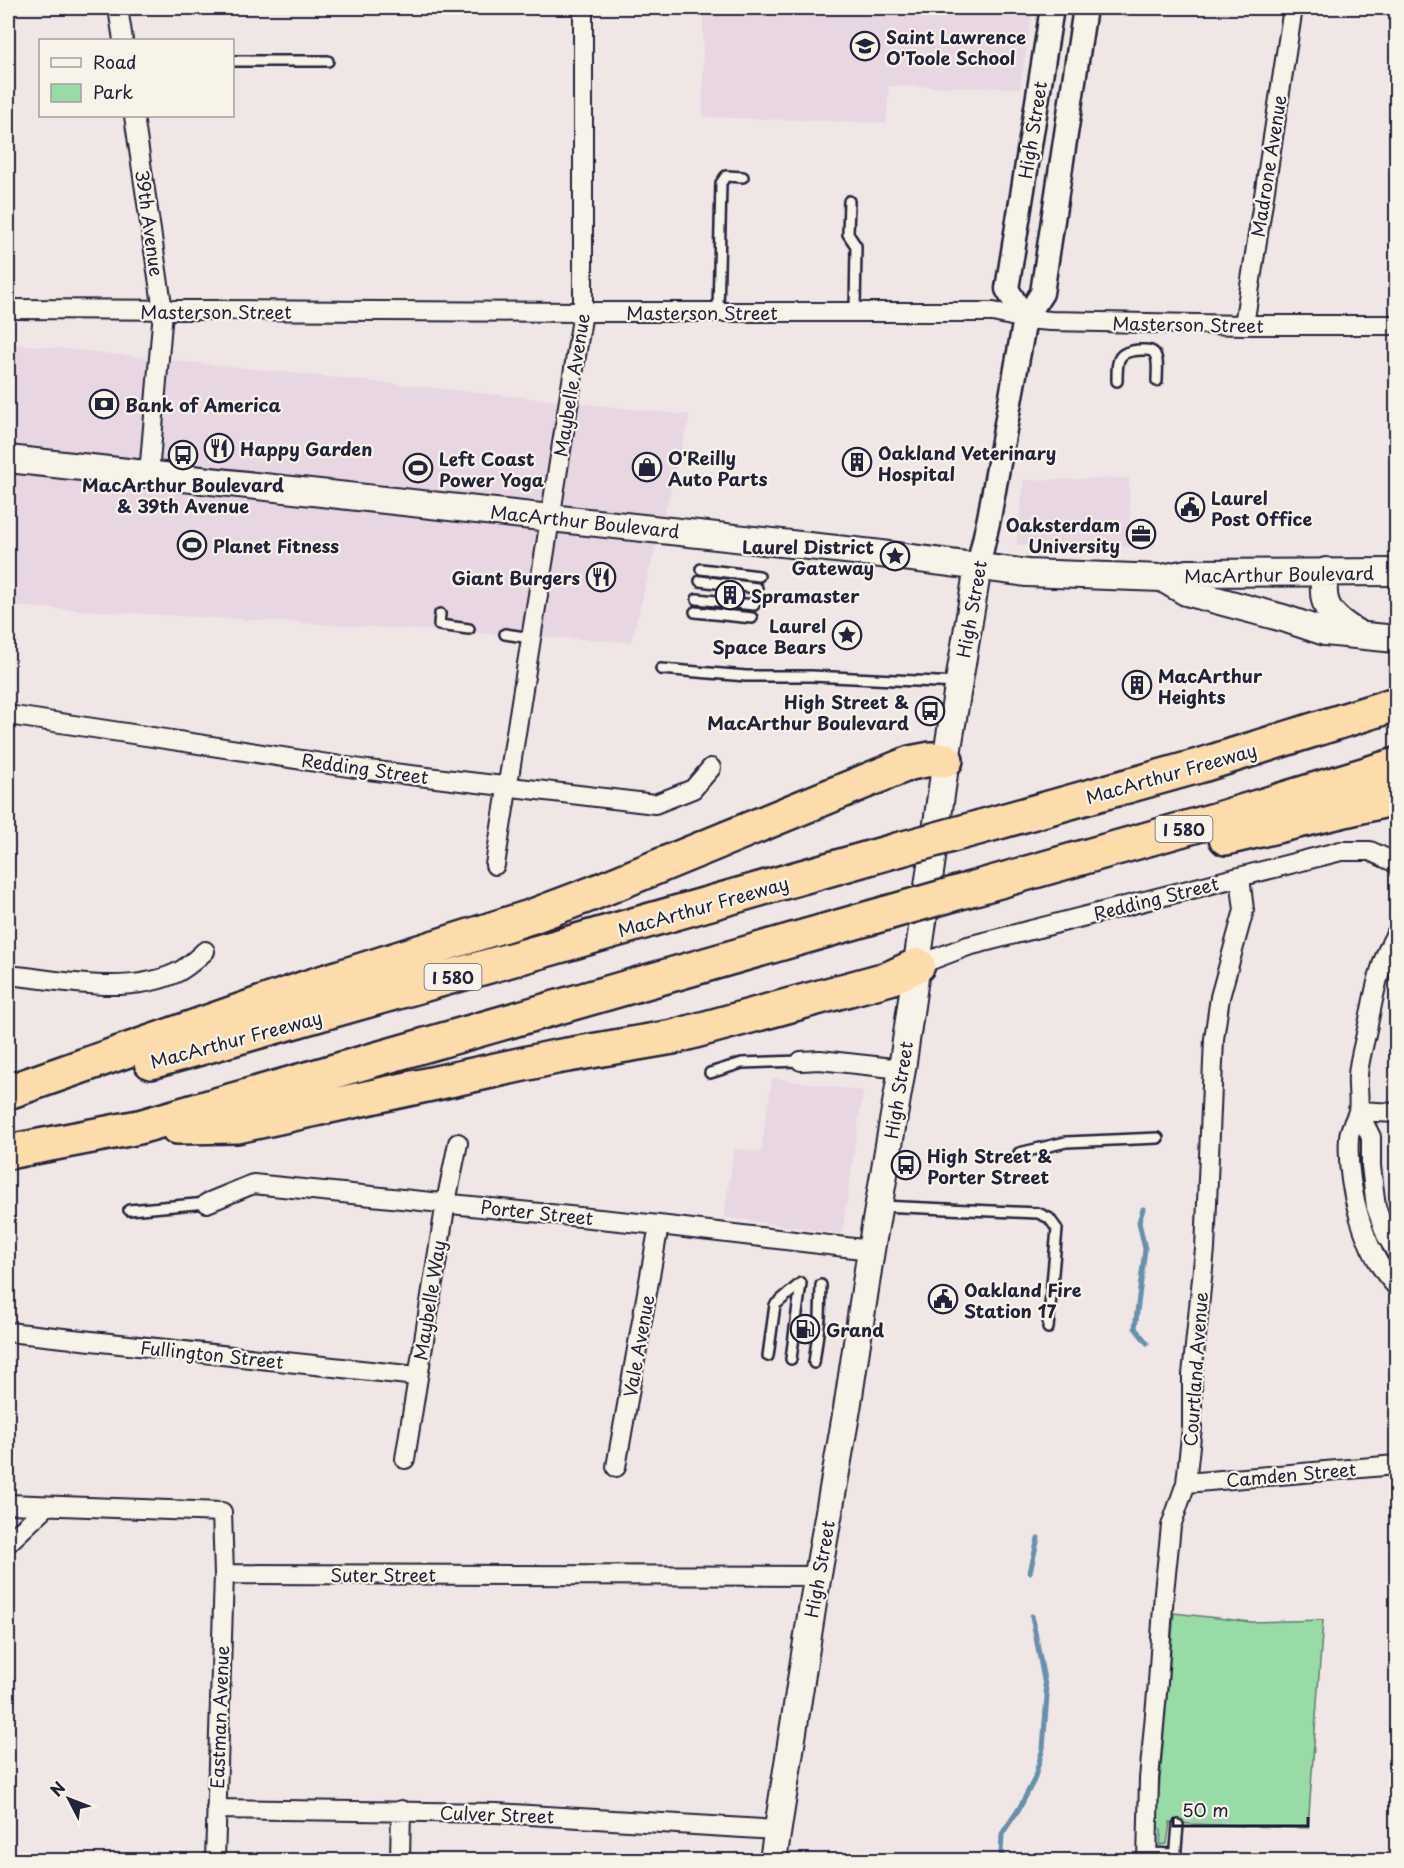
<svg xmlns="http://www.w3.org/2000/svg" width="1404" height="1868" font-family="'Playpen Sans',sans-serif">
	<rect width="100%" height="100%" fill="#f0e6e6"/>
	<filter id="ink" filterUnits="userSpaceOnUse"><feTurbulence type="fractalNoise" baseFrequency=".0167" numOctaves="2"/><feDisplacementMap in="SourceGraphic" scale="12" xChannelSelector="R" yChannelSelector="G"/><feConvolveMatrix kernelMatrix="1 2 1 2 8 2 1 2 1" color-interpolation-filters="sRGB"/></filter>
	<g filter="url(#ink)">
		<path fill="#e8d6e3" d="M703 8H1033L1020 88 889 86 886 123 703 117Z
			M8 343 690 415 631 642 8 606Z
			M1129 478 1130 547 1016 545 1024 480Z
			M772 1078 863 1091 842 1234 724 1217 734 1149 761 1152Z"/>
		<path fill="#98dba6" stroke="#5d7e70" stroke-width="1.5" d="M1174 1613 1251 1622 1323 1620 1308 1828 1189 1824 1170 1822 1167 1844 1160 1845 1161 1830 1156 1827Z"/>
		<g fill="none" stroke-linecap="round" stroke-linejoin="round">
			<path stroke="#6690ab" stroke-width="5" d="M1143 1209 1139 1222 1145 1249 1135 1328 1147 1343
				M1030 1572 1038 1538
				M1006 1860 1001 1854 1002 1834 1020 1807 1034 1780 1043 1748 1047 1696 1032 1616"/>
			<g stroke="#22223b" stroke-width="14">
				<path id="service" d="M232 61H328
					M849 201 848 234 856 246 855 312
					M718 312 721 183 726 176 743 177
					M1117 381C1117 359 1117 351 1141 350 1145 350 1151 349 1154 353 1159 359 1157 373 1157 381
					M701 569 759 576
					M700 581 757 588
					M697 599 754 605
					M695 612 752 618
					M440 614 439 625 469 629
					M505 634 531 638
					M661 669 746 676H811L958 683
					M710 1073 742 1063 801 1061
					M1019 1153 1066 1142 1158 1138
					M881 1206 1038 1213 1049 1218 1057 1229 1048 1328
					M129 1210 207 1203
					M768 1356 775 1305 801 1283
					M791 1359 801 1283
					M814 1363 820 1318 821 1285
					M1147 1853 1176 1854
					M1175 1860 1178 1825"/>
			</g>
			<g stroke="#22223b" stroke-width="22">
				<path id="minor" d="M118 8 123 40
					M134 116 163 311 149 474
					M8 309 583 312H993L1025 319 1051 321 1244 325H1396
					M1244 325 1293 8
					M8 715 368 770 655 804 693 789 711 768
					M495 865 583 312V8
					M1396 934C1378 963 1373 1002 1366 1034 1363 1048 1359 1061 1358 1075 1357 1087 1360 1100 1358 1111 1356 1120 1349 1128 1349 1137 1346 1183 1363 1252 1396 1286
					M918 965 968 946 1341 851H1370L1396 863
					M8 975C60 980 126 996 176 973 187 968 196 959 205 951
					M801 1061 820 1060 902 1069
					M1358 1111 1371 1137V1166L1376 1207 1386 1235 1396 1252
					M1358 1111 1396 1113
					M207 1203 253 1184 659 1225 871 1250
					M8 1332 417 1376
					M405 1459 446 1202 458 1143
					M616 1467 659 1225
					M1186 1483 1396 1465
					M8 1504 222 1512 224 1574 215 1860
					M8 1543 47 1506
					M224 1574 818 1576
					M216 1809 497 1813 777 1830
					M400 1860 401 1810
					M1147 1860 1149 1779 1158 1682 1164 1592 1171 1526 1186 1483 1192 1427V1375L1205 1249 1214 1039 1220 997 1244 910 1240 877"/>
			</g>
			<g stroke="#22223b" stroke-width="27">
				<path id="tertiary" d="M1025 319 1007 289 1052 8
					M978 567 989 518 1025 319 1042 293 1085 8"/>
			</g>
			<g stroke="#22223b" stroke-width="30">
				<path id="secondary" d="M8 459 873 553 1027 573 1162 578 1187 573 1396 572
					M1326 571C1318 606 1331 618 1360 635
					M1162 578 1186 592 1283 618 1325 632 1396 639
					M773 1860 813 1603 847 1409 871 1250 902 1069 946 760 978 567"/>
			</g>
			<g stroke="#22223b" stroke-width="38">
				<path id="motorway" d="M981 827 1202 765 1396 704
					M1226 838 1396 798
					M971 889 1215 820 1396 765
					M151 1062 897 850
					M8 1092 308 987 530 917 591 894 910 763 931 759 946 760
					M177 1127 237 1126 556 1057 673 1037 890 978 918 965
					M8 1152 139 1127 887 913"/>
			</g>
			<use href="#service" stroke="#f7f3e8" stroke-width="9"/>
			<use href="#minor" stroke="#f7f3e8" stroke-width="18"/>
			<use href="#tertiary" stroke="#f7f3e8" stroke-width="22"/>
			<use href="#secondary" stroke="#f7f3e8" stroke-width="26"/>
			<use href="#motorway" stroke="#fddcac" stroke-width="33"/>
			<g stroke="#22223b" stroke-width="38" stroke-linecap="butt">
				<path id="motorway-bridge" d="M897 850 981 827
					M887 913 971 889"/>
			</g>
			<use href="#motorway-bridge" stroke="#fddcac" stroke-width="33"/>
		</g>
	</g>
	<defs>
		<g id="school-ring" transform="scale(1.5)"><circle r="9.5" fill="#f7f3e8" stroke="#22223b" stroke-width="1.5"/><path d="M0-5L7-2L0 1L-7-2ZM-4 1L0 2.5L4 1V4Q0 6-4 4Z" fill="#22223b"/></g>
		<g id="bank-ring" transform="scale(1.5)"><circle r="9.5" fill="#f7f3e8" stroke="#22223b" stroke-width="1.5"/><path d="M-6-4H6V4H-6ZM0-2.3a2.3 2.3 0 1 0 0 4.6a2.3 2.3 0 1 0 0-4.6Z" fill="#22223b"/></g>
		<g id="restaurant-ring" transform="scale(1.5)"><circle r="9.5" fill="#f7f3e8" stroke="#22223b" stroke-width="1.5"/><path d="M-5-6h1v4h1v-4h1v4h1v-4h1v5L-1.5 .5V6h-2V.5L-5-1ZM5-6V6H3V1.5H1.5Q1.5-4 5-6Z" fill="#22223b"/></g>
		<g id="bus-ring" transform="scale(1.5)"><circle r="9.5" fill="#f7f3e8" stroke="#22223b" stroke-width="1.5"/><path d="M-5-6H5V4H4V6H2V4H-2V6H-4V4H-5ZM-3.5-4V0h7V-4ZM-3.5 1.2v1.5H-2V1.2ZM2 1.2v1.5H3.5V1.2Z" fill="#22223b"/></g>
		<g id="building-ring" transform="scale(1.5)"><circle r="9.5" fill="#f7f3e8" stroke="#22223b" stroke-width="1.5"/><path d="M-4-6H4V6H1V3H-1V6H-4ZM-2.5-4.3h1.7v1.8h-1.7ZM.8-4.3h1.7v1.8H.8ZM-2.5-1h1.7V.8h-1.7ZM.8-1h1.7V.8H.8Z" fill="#22223b"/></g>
		<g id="shop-ring" transform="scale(1.5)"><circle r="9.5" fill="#f7f3e8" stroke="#22223b" stroke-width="1.5"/><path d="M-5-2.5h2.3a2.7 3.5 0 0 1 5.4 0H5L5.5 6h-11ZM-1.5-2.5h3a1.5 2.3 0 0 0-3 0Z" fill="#22223b"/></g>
		<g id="stadium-ring" transform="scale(1.5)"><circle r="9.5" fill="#f7f3e8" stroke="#22223b" stroke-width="1.5"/><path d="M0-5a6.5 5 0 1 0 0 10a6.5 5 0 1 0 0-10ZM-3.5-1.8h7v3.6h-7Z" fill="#22223b"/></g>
		<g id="civic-ring" transform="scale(1.5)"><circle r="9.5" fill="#f7f3e8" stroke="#22223b" stroke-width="1.5"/><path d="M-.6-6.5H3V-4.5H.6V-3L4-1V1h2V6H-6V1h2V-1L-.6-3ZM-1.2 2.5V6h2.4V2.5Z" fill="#22223b"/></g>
		<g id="office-ring" transform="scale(1.5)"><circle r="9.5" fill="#f7f3e8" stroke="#22223b" stroke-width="1.5"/><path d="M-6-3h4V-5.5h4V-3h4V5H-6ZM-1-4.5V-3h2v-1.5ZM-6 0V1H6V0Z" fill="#22223b"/></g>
		<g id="sight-ring" transform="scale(1.5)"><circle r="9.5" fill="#f7f3e8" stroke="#22223b" stroke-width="1.5"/><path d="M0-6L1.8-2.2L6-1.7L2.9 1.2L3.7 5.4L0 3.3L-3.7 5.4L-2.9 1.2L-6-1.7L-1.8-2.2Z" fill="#22223b"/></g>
		<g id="fuel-ring" transform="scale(1.5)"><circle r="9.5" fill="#f7f3e8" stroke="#22223b" stroke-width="1.5"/><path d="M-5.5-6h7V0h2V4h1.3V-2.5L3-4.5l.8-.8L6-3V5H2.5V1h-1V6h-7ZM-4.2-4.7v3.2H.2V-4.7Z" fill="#22223b"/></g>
	</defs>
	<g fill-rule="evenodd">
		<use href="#school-ring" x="865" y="46"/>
		<use href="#bank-ring" x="104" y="404"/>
		<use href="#restaurant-ring" x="219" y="448"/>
		<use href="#bus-ring" x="183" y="455"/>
		<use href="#building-ring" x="857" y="462"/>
		<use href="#shop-ring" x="647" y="467"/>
		<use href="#stadium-ring" x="418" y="468"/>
		<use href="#civic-ring" x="1190" y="507"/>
		<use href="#office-ring" x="1141" y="534"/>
		<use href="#stadium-ring" x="192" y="545"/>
		<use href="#sight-ring" x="895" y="556"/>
		<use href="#restaurant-ring" x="601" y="577"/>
		<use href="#building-ring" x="730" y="595"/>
		<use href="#sight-ring" x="847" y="635"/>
		<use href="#building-ring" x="1137" y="685"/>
		<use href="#bus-ring" x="930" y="711"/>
		<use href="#bus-ring" x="906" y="1165"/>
		<use href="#civic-ring" x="943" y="1299"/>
		<use href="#fuel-ring" x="805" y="1329"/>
	</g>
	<g text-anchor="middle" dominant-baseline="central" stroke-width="4.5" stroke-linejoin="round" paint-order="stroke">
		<g fill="#f7f3e8" stroke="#62616f" stroke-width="1.5">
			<rect x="1155.5" y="816" width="57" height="26" rx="4.5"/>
			<rect x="424.5" y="964" width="57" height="26" rx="4.5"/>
		</g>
		<g font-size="16" font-weight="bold" fill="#22223b">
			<text x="1184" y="829">I 580</text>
			<text x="453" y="977">I 580</text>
		</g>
		<g font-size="18" font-weight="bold" fill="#22223b" stroke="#f7f3e8" text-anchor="start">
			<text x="886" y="36">Saint Lawrence<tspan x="886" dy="21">O'Toole School</tspan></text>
			<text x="125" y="404">Bank of America</text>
			<text x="240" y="448">Happy Garden</text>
			<text x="878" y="452">Oakland Veterinary<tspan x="878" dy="21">Hospital</tspan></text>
			<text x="668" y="457">O'Reilly<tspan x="668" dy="21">Auto Parts</tspan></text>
			<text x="439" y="458">Left Coast<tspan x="439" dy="21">Power Yoga</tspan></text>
			<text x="183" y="484" text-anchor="middle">MacArthur Boulevard<tspan x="183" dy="21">&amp; 39th Avenue</tspan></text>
			<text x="1211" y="497">Laurel<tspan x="1211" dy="21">Post Office</tspan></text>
			<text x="1120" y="524" text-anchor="end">Oaksterdam<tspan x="1120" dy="21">University</tspan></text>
			<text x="213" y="545">Planet Fitness</text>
			<text x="874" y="546" text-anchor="end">Laurel District<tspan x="874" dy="21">Gateway</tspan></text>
			<text x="580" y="577" text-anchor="end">Giant Burgers</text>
			<text x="751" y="595">Spramaster</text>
			<text x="826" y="625" text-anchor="end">Laurel<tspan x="826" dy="21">Space Bears</tspan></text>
			<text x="1158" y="675">MacArthur<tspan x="1158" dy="21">Heights</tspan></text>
			<text x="909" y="701" text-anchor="end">High Street &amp;<tspan x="909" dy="21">MacArthur Boulevard</tspan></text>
			<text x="927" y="1155">High Street &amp;<tspan x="927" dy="21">Porter Street</tspan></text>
			<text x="964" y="1289">Oakland Fire<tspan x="964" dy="21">Station 17</tspan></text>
			<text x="826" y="1329">Grand</text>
		</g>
		<g font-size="18" fill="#22223b" stroke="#f7f3e8">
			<text transform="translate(1032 130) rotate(-81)">High Street</text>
			<text transform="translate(1268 166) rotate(-81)">Madrone Avenue</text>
			<text transform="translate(150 223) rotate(82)">39th Avenue</text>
			<text x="216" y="311">Masterson Street</text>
			<text x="702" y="312">Masterson Street</text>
			<text transform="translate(1188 324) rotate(1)">Masterson Street</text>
			<text transform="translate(571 385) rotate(-81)">Maybelle Avenue</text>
			<text transform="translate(585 521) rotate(6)">MacArthur Boulevard</text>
			<text transform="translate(1279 574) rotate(-1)">MacArthur Boulevard</text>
			<text transform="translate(971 609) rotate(-80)">High Street</text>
			<text transform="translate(365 768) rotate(8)">Redding Street</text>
			<text transform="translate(1171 773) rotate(-16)">MacArthur Freeway</text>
			<text transform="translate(1156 898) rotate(-14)">Redding Street</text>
			<text transform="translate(703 906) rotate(-16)">MacArthur Freeway</text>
			<text transform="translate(236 1039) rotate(-15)">MacArthur Freeway</text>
			<text transform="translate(898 1090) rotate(-81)">High Street</text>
			<text transform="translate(537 1212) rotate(6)">Porter Street</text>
			<text transform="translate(429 1300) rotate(-81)">Maybelle Way</text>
			<text transform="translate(638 1346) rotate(-80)">Vale Avenue</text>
			<text transform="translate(212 1354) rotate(6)">Fullington Street</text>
			<text transform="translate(1195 1369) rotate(-86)">Courtland Avenue</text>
			<text transform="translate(1291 1474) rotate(-5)">Camden Street</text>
			<text transform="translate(819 1569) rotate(-80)">High Street</text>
			<text x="383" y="1574">Suter Street</text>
			<text transform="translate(219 1717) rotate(-88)">Eastman Avenue</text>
			<text transform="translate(497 1814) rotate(2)">Culver Street</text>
		</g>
	</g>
	<rect width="1404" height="1868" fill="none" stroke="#f7f3e8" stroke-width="30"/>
	<rect x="15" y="15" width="1374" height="1838" fill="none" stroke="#22223b" stroke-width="2" filter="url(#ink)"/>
	<rect x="39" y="39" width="195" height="78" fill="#f7f3e8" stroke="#a29fa3" stroke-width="1.5"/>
	<rect x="51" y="58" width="30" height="9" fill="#f7f3e8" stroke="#a29fa3" stroke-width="1.5"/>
	<text x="93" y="69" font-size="18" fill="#22223b">Road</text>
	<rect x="51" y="84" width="30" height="18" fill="#98dba6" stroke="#a29fa3" stroke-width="1.5"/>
	<text x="93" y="99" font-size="18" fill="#22223b">Park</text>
	<g transform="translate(69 1799) rotate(312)" stroke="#f7f3e8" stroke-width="4.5" paint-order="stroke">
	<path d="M0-4.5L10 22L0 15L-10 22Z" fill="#22223b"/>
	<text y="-9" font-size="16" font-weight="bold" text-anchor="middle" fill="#22223b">N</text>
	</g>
	<path d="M1173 1817v9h135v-9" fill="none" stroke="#22223b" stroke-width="3"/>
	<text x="1182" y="1817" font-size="18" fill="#22223b" stroke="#f7f3e8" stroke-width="4.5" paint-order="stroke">50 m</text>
</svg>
